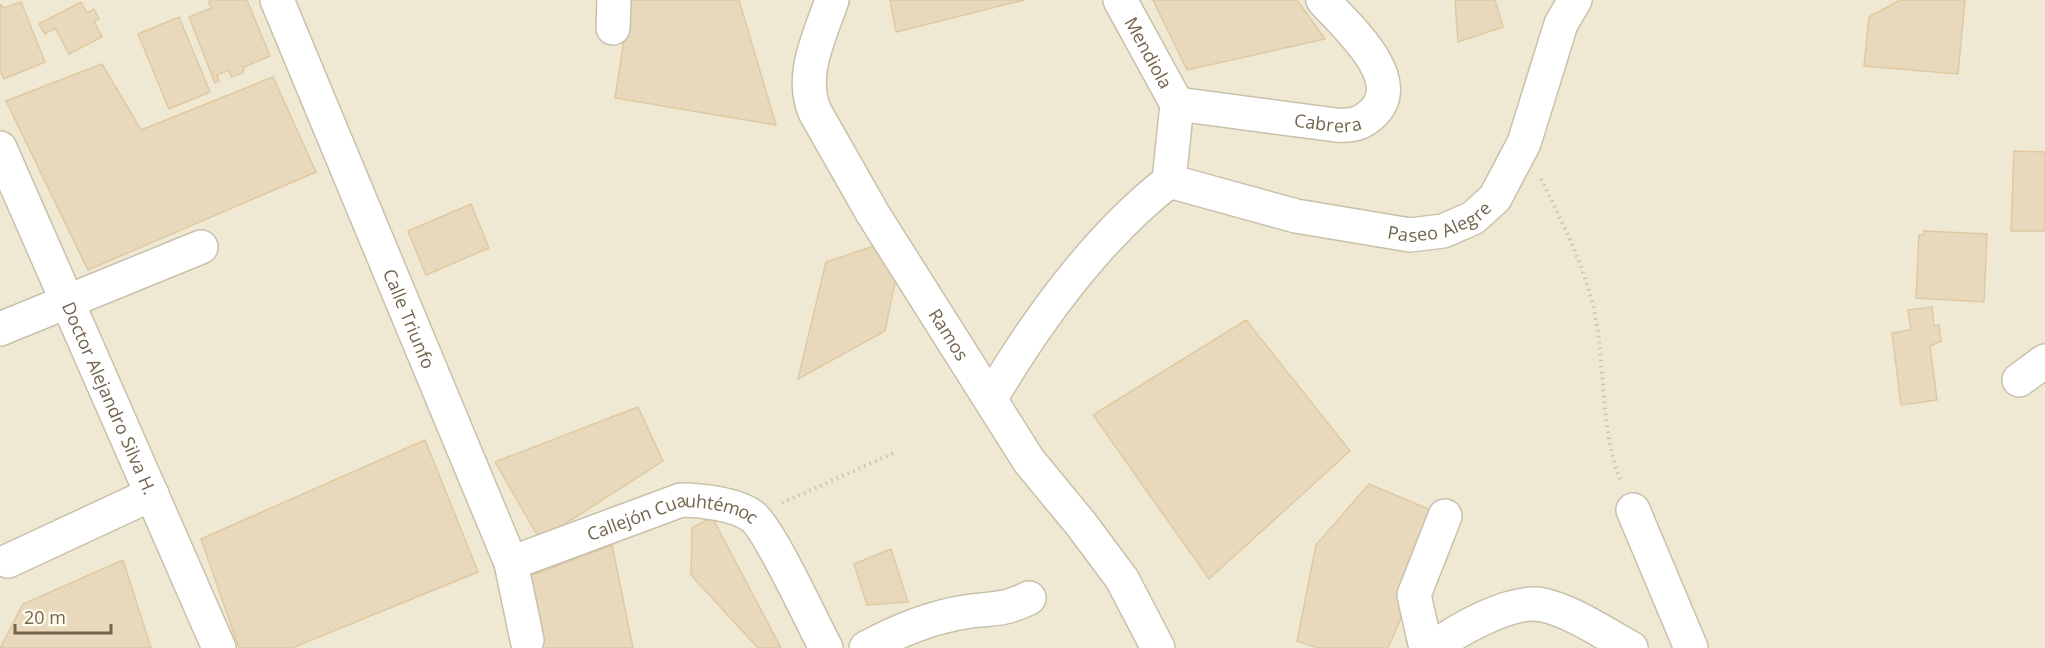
<svg xmlns="http://www.w3.org/2000/svg" width="2045" height="648" font-family="'Open Sans',sans-serif">
	<rect width="100%" height="100%" fill="#fbf8e7"/>
	<path fill="#efe9d3" d="M0 0H2045V648H0Z"/>
	<path fill="#e9d9bc" stroke="#e0c9a2" stroke-width="1.5" d="M212 0H247L270 56 244 67 243 73 231 77 229 70 217 75 219 81 215 83 189 17 212 8 208 2Z
		M630 0H739L776 125 615 98Z
		M890 0H1024L896 32Z
		M1153 0H1297L1325 39 1187 70Z
		M1455 0H1495L1503 27 1458 42Z
		M1900 0H1965L1958 74 1864 66 1869 17Z
		M21 2 45 62 4 79 0 70V4L4 8Z
		M81 2 87 13 94 9 99 19 94 21 102 37 69 54 55 28 45 34 39 24Z
		M179 17 210 92 169 109 138 34Z
		M102 64 141 130 273 77 316 172 88 270 6 101Z
		M2014 151 2045 152V231H2011Z
		M471 204 489 248 426 275 408 231Z
		M1924 231 1987 234 1984 302 1916 298 1919 235H1924Z
		M880 244 898 268 885 331 798 379 826 262Z
		M1932 307 1934 326 1939 325 1941 341 1930 346 1937 400 1901 405 1892 333 1911 330 1908 310Z
		M1246 320 1350 451 1209 579 1093 415Z
		M638 407 663 461 540 540 495 462Z
		M425 440 478 572 292 648H239L201 539Z
		M1369 484 1445 516 1388 648H1318L1297 641 1316 545Z
		M712 517 781 648H758L691 575 692 528Z
		M612 545 633 648H539L530 576Z
		M891 549 908 602 867 605 854 564Z
		M123 560 151 648H0L23 604Z"/>
	<g fill="none" stroke-linecap="round" stroke-linejoin="round">
		<g stroke="#c9c0ab" stroke-width="36">
			<g id="minor">
				<path id="s1" d="M277 0 511 563 527 640"/>
				<path id="s2" d="M832 0C820 36 799 75 815 112L873 214 1029 461 1081 524 1122 579 1158 648"/>
				<path id="s3" d="M1120 0 1177 104"/>
				<path d="M613 28 614 0"/>
				<path id="s4" d="M1177 104 1336 125C1353 126 1362 124 1374 112 1407 78 1345 25 1323 0"/>
				<path id="s5" d="M0 148 219 648"/>
				<path id="s6" d="M1169 181 1296 216 1410 235 1443 231 1473 218 1495 198 1524 143 1561 24 1575 0"/>
				<path d="M0 329 201 247"/>
				<path d="M2019 380 2045 361"/>
				<path d="M991 398C1037 320 1098 237 1169 181L1177 104"/>
				<path d="M1633 510 1691 648"/>
				<path d="M8 561 152 494"/>
				<path id="s7" d="M511 563 681 500C700 500 736 504 752 516 769 528 813 624 826 648"/>
				<path d="M866 648C899 630 933 616 971 611 997 608 1004 610 1029 598"/>
				<path d="M1426 648 1414 595 1445 516"/>
				<path d="M1433 648C1457 630 1513 598 1543 605 1574 612 1603 633 1631 648"/>
			</g>
		</g>
		<path stroke="#d3c2a4" stroke-width="4" stroke-dasharray="1.5 4.5" stroke-linecap="butt" d="M1541 179C1565 228 1591 278 1598 333 1605 382 1602 436 1621 482
			M782 503 896 452"/>
		<use href="#minor" stroke="#fff" stroke-width="33"/>
	</g>
	<g text-anchor="middle" dominant-baseline="central" stroke-width="5" stroke-linejoin="round" paint-order="stroke">
		<g font-size="18" fill="#73644d" stroke="#fefbed">
			<text stroke="none"><textPath href="#s3" startOffset="60">Mendiola</textPath></text>
			<text stroke="none"><textPath href="#s4" startOffset="152">Cabrera</textPath></text>
			<text stroke="none"><textPath href="#s6" startOffset="279">Paseo Alegre</textPath></text>
			<text stroke="none"><textPath href="#s1" startOffset="345">Calle Triunfo</textPath></text>
			<text stroke="none"><textPath href="#s2" startOffset="376">Ramos</textPath></text>
			<text stroke="none"><textPath href="#s5" startOffset="273">Doctor Alejandro Silva H.</textPath></text>
			<text stroke="none"><textPath href="#s7" startOffset="171">Callejón Cuauhtémoc</textPath></text>
		</g>
	</g>
	<path d="M15 624v9h96v-9" fill="none" stroke="#73644d" stroke-width="3"/>
	<text x="24" y="624" font-size="18" fill="#73644d" stroke="#fefbed" stroke-width="4.5" paint-order="stroke">20 m</text>
</svg>
